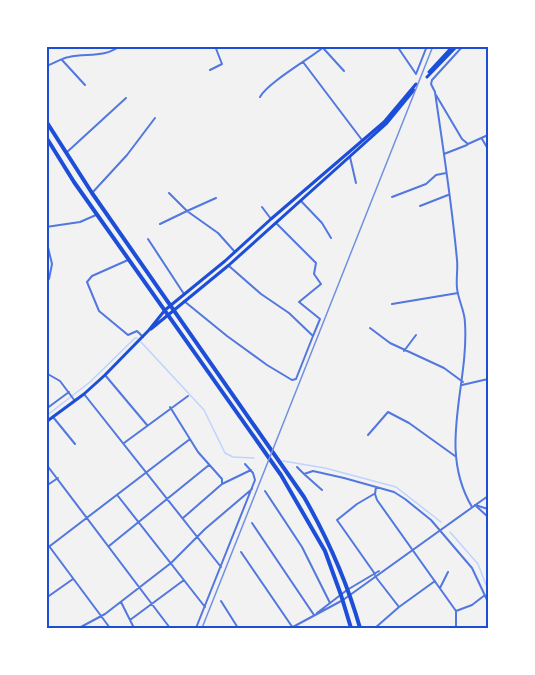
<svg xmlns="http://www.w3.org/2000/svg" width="535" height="675" font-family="'Libre Baskerville',serif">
	<rect width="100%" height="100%" fill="#f2f2f2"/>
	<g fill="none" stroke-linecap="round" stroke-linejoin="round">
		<path stroke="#bfd3fe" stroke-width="1.5" d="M141 342 204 410 225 453 233 457 254 458
			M46 416 90 382 135 338H137
			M283 461 325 468 396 487 441 522
			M450 532 478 564 488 590"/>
		<path stroke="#5277de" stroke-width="2" d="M463 46 432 80 431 84 435 92C443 148 452 204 457 260 458 269 456 279 457 288 458 300 465 311 465 323 469 387 437 448 472 507
			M324 49 344 71
			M62 60 85 85
			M303 62 362 140
			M46 66C54 64 61 58 69 57 87 53 104 58 120 46
			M210 70 222 64 215 46
			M436 95 462 139 468 144 488 135
			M260 97C267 83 311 58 325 46
			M482 139 488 149
			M66 153 126 98
			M444 154 467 145
			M350 157 356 183
			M92 193 127 155 155 118
			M169 193 187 211 216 198
			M392 197 426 184 436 175 446 173
			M301 201 322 223 331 238
			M420 206 448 195
			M262 207 271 219
			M276 223 316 263 314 274 321 284 299 302 320 319 313 336
			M160 224 187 211 218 233 235 252
			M46 227 80 222 96 215
			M46 239 52 264 49 279 46 281
			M148 239 184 294
			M128 260 92 276 87 282 99 311 128 335 137 331 143 337
			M184 301 227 336 267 365 292 380 296 379 313 336 289 313 261 294 229 266
			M392 304 458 293
			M370 328 390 343 444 368 463 382
			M404 351 416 335
			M46 373 60 381 75 401
			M105 375 147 425
			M462 385 488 379
			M84 394 221 567
			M170 407 198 452 222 479V484L183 518
			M46 409 69 392
			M53 417 75 444
			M368 435 388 412 409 423 455 456
			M124 443 188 396
			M46 464 170 628
			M297 467 304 474
			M222 484 251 470
			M46 486 58 478
			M376 487 375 494 377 500 456 611V628
			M322 490 304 474 313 471 344 478 394 492 405 499 431 520 472 568 488 602
			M265 491 302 547 330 603
			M374 494 357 504 337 520 375 574
			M118 496 205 607
			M475 505 488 517
			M252 523 314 615
			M46 542 110 628
			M109 546 209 465
			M46 549 190 439
			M241 552 293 628
			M375 576 399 607
			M440 588 448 572
			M46 598 73 579
			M221 601 238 628
			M121 602 134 628
			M456 611 472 605 485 595
			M130 620 184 580
			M79 628 105 614 171 563 205 529 252 489
			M196 628 255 480 253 473 245 464
			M375 628 399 607 435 581"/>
		<path stroke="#5277de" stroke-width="2" d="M397 46 416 74
			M416 74 427 46
			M475 505 488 509
			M317 613 347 590 379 571
			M291 628 343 600 488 496"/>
		<path stroke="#1d4ed8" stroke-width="3" d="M429 72 453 46
			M427 77 457 46
			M151 329 229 265 386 124 414 90
			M46 422 84 394 105 375 149 330 165 310 225 261 271 219 384 122 416 84"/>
		<path stroke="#1d4ed8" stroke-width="4" d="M46 121 92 193 304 497C328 539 347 582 360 628
			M46 137 74 182 281 475 325 551 341 595 351 628"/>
		<path stroke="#7290e2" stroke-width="1.5" d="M202 628 433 46"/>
	</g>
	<rect width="535" height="675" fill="none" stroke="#ffffff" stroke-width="96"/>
	<rect x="48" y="48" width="439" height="579" fill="none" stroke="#1d4ed8" stroke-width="2"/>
</svg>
